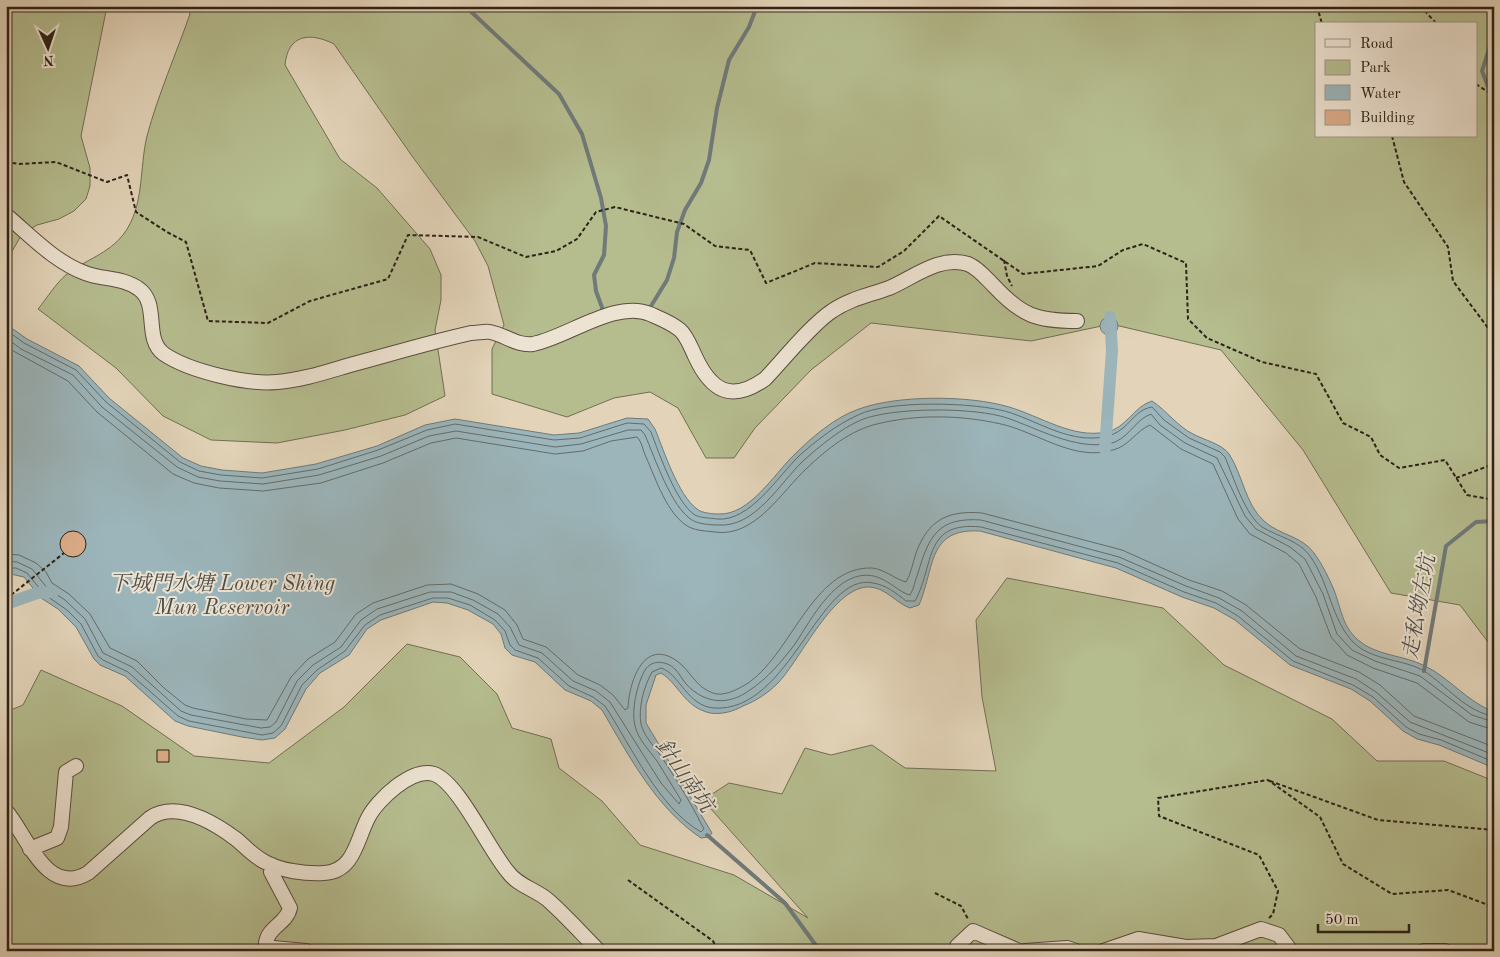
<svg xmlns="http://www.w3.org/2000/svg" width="1500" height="957" font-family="'Old Standard TT','Noto Serif TC',serif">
	<rect width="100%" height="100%" fill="#e3d4b9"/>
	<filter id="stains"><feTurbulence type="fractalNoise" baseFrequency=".004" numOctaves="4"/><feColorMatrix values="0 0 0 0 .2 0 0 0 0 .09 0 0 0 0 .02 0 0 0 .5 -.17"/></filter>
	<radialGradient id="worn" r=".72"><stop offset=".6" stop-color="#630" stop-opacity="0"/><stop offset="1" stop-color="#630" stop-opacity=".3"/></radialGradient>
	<path fill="#b5bc8e" stroke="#716f52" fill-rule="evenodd" d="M6 6H107L81 136 90 168V186L86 199 74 211 59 219 37 225 22 234 6 262Z
		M187 6H1494V650L1460 605 1391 593 1303 450 1221 350 1111 324 1031 341 871 323 811 370 755 428 734 458H706L678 408 650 392 614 398 567 417 492 394V349L504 325 488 266 475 241 412 156 334 44C310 32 288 34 285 65L340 159 377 188 430 249 441 275V300L435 330 445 396 405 415 345 430 277 443 211 440 163 416 116 368 38 309C47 298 56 283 67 274 85 260 108 254 123 235 145 206 139 169 147 136 158 95 176 54 190 14ZM1316 24H1476V136H1316Z
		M1007 578 1163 608 1224 665 1332 719 1377 761H1444L1494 781V951H6V712L23 705 41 670 122 706 194 756 269 763 344 707 407 644 460 657 497 694 512 728 551 739 559 768 602 801 640 845 734 875 808 918 703 800 729 783 782 794 805 748 831 755 872 745 905 768 996 771 982 697 976 620Z"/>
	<path fill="#9bb5bb" stroke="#6f7a79" d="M1100 326a9 9 0 1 1 18 0a9 9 0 1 1-18 0Z
		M6 324 27 339 79 366 109 398 183 458 201 466 222 470 262 473 316 464 377 446 425 425 455 419 554 435 579 433 627 418 648 419 655 429C664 451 678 495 697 509 701 513 713 514 719 514 750 515 774 474 794 455 811 438 835 417 859 409 897 395 969 395 1009 407 1040 416 1073 439 1106 432 1126 429 1134 406 1152 401 1167 411 1177 426 1193 434 1204 440 1222 444 1229 454 1243 475 1245 504 1264 521 1279 535 1302 536 1314 553 1322 564 1329 578 1334 590 1341 608 1342 626 1358 640 1376 656 1404 655 1425 666 1450 678 1466 701 1494 712V768L1439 745 1417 739 1403 731 1370 701 1351 689 1290 665 1235 620 1214 608 1182 597 1116 568 980 531C927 528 935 568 919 605L910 608C896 603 886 588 870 587 834 585 801 659 778 683 768 693 756 701 743 706 734 711 722 715 710 713 684 707 679 684 661 673L656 675 646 705V723L712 833 709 837 701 838C656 808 629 756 602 710L591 701 565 690 535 662 512 655 505 648 501 634 493 624 468 610 447 603 433 602 381 620 367 629 349 655 320 673 306 689 285 729 275 738 262 740 242 737 188 726 175 721 125 676 100 665 94 659 76 627 58 609 41 598 24 577 6 573Z"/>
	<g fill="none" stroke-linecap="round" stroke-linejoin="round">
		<path stroke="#646c69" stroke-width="1" d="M6 330 24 343 76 370 106 402 180 462 199 471 221 475 262 478 318 469 378 450 427 430 455 424 554 440 580 438 627 423 644 424 651 432C659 453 676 503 695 515 700 518 711 518 717 519 750 522 778 476 799 456 817 440 836 425 858 415 888 400 975 402 1008 412 1034 420 1062 438 1090 438 1130 439 1128 411 1152 407L1164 420 1189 438 1220 452 1225 457C1233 476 1245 515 1262 527 1278 537 1299 540 1310 556 1330 584 1331 620 1354 643 1373 661 1404 659 1424 671 1446 685 1467 713 1494 716
			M6 338 21 349 73 375 102 407 177 467 198 477 220 481 263 484 319 475 381 456 429 436 456 431 555 447 581 444 628 430H641L645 435C655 458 671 507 692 520 698 524 711 525 718 525 755 528 780 483 803 461 820 446 840 429 861 420 892 407 975 407 1007 418 1039 429 1073 449 1108 444 1128 441 1134 420 1151 414L1160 425 1185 443 1217 458 1245 516 1256 529 1290 547 1305 559 1323 594 1337 634 1352 650 1375 661 1420 676 1472 715 1494 722
			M6 347 68 381 97 412 173 474 194 483 219 488 263 491 321 483 383 463 431 443 456 438 555 454 583 451 611 441 637 437C642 442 643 451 646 457 656 479 667 515 689 527 697 531 707 531 715 532 755 538 782 491 807 468 827 449 851 430 877 424 917 414 961 415 1001 424 1037 432 1074 462 1113 450 1129 446 1136 431 1150 425L1181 449 1213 464 1238 519 1250 534 1286 553 1299 564 1316 597 1331 637 1347 655 1373 668 1417 683 1469 722 1494 730
			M6 554 19 555 36 563 46 572 52 583 69 594 90 614 110 648 137 661 164 688 185 705 193 708 246 719 267 720 291 677 308 659 335 642 356 614 373 603 427 585 451 584 478 594 505 610 517 625 523 639 546 647 578 675 600 685 613 695 625 710 628 708C629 683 643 637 677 661 691 671 695 687 713 693 723 697 736 690 745 685 791 657 812 566 872 568 884 569 895 579 906 582 911 574 913 562 916 553 928 520 948 510 982 513L1122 550 1189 580 1222 591 1246 605 1300 649 1359 672 1380 685 1414 716 1494 747
			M6 561 17 562 32 569 48 589 65 600 85 619 103 653 132 667 181 711 191 715 261 728 270 727 276 722 297 681 313 665 341 647 361 620 377 609 430 592H451L473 600 498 614 510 627 519 645 542 653 573 681 596 691 610 702 661 783 679 804 681 800C673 787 665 774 657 761 649 750 638 739 635 726 631 710 637 684 645 670 652 659 667 661 675 669 679 673 682 679 686 684 705 704 728 706 750 690 768 678 782 661 795 644 811 620 837 568 874 576 889 580 900 593 910 595 914 589 915 580 918 573 929 536 938 517 981 520L1119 557 1186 586 1219 598 1242 611 1296 656 1356 679 1376 692 1410 722 1494 755
			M6 568H16L27 573 44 594 67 610 81 624 98 656 103 660 128 672 178 716 189 721 262 735 273 733 281 726 302 685 317 670 345 651 365 625 380 615 433 598H448L470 605 495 620 505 631 510 645 515 650 538 658 569 686 593 697 605 706C631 746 659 808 701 832L704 829C692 805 678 782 663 759 656 748 644 737 641 724 638 708 644 686 652 672L661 668C680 674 687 706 714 708 790 713 819 571 873 583 886 585 896 593 906 601H915C935 564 923 521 981 527L1118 563 1184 592 1216 603 1238 616 1293 661 1353 685 1373 697 1406 727 1419 734 1441 740 1494 762"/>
		<path stroke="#6f7a79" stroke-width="4" d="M465 6 559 94 582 134 601 198 606 226 604 255 594 275 596 291 604 313
			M1493 36 1482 71 1494 102
			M648 311 667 280 674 258 677 232 685 210 701 183 709 160 717 108 729 60 749 27 757 6
			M1424 671 1446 546 1476 522 1494 521
			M707 835 785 903 820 951"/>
		<path stroke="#9bb5bb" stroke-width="12" d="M1105 449 1112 350 1110 317
			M6 604 37 593 53 592"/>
	</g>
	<path fill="#dbac88" stroke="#2d2217" d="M60 544a13 13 0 1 1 26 0a13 13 0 1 1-26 0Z
		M157 750H169V762H157Z"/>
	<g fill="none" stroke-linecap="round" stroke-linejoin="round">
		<g stroke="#5a4e40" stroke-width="16">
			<path id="minor" d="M6 215C31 236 55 262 85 273 103 280 123 277 139 289 160 304 143 339 164 354 189 371 247 385 277 382 302 380 326 372 350 365 391 354 431 342 471 333 477 333 485 331 490 332 506 335 516 346 533 344 566 338 616 299 650 314 659 318 672 323 680 330 687 336 691 348 695 356 711 391 731 403 765 379 783 360 812 324 832 311 849 299 870 295 889 288 913 278 939 255 968 264 978 268 986 278 994 286 1022 316 1037 321 1077 321
				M6 811C26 833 46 898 88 873L150 818C177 800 213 822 236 839 246 847 253 856 265 862 281 871 306 874 324 873 354 872 357 839 368 818 377 800 412 767 434 774 458 782 489 850 508 872 518 886 535 889 548 900 566 916 582 934 599 951
				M30 849 57 838 61 827 66 772 76 766
				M272 865 271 872 290 908C287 923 268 927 266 943L273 948 306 951
				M957 951V946L973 931 1019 951
				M1025 951 1067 948 1076 951
				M1103 951 1138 939 1186 947 1216 946 1261 929 1279 935 1291 951
				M1424 951H1445"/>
		</g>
		<path stroke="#2d2217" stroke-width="2" stroke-dasharray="4 2.5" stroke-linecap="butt" d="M1317 6 1322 24
			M1420 6 1437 24
			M1476 84 1491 94
			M1392 136 1404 182 1448 247 1453 281 1494 336
			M6 162 19 164 56 162 107 182 127 175 136 212 167 232 186 242 208 321 268 323 310 301 388 279 408 235 478 237 526 257 556 251 577 239 596 212 615 207 684 224 715 246 750 250 766 283 815 263 878 267 904 251 939 216 1023 274 1098 266 1123 250 1143 244 1186 263 1188 319 1207 338 1262 362 1316 374 1343 423 1371 437 1380 455 1399 468 1445 460 1467 495 1494 500
			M1004 260 1007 276 1012 286
			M1456 478 1494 464
			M6 599 64 553
			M1270 781 1378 820 1494 830
			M628 880 713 941 718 951
			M935 893 961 906 968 919
			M1269 918 1273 914 1278 891 1259 855 1159 816 1158 798 1268 780 1320 817 1343 864 1392 894 1448 890 1494 907"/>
		<use href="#minor" stroke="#ede3d2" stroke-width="14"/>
	</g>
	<g text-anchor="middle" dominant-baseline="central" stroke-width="4" stroke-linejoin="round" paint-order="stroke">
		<g font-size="21" font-style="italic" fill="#4e4e48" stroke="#ede3d2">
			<text x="222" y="584">下城門水塘 Lower Shing<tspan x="222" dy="24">Mun Reservoir</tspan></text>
			<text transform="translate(1420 607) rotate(-80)">走私坳左坑</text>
			<text transform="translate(684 776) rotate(55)">針山南坑</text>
		</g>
	</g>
	<rect width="1500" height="957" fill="none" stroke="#e3d4b9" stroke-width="25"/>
	<rect x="8" y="8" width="1485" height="942" fill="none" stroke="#2d2217" stroke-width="2.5"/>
	<rect x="12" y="12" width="1475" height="932" fill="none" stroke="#2d2217"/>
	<rect x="1315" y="22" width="162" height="115" fill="#ede3d2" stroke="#a09687"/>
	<rect x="1325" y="39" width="25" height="8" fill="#ede3d2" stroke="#a09687"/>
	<text x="1360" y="48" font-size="15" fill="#2d2217">Road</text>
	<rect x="1325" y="60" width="25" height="15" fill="#b5bc8e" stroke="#a09687"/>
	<text x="1360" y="72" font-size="15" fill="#2d2217">Park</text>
	<rect x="1325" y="85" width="25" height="15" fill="#9bb5bb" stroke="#a09687"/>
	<text x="1360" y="98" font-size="15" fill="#2d2217">Water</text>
	<rect x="1325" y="110" width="25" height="15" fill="#dbac88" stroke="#a09687"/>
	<text x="1360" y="122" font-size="15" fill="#2d2217">Building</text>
	<g transform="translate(48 48) rotate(177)" stroke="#ede3d2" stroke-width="4" paint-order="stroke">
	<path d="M0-4L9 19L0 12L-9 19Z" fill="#2d2217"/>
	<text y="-8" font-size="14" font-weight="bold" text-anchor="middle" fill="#2d2217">N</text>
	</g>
	<path d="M1318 924v8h91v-8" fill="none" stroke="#2d2217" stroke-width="2.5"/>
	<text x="1325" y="924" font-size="15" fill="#2d2217" stroke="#ede3d2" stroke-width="4" paint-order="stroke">50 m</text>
	<rect width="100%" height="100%" filter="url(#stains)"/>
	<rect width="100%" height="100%" fill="url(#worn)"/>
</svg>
